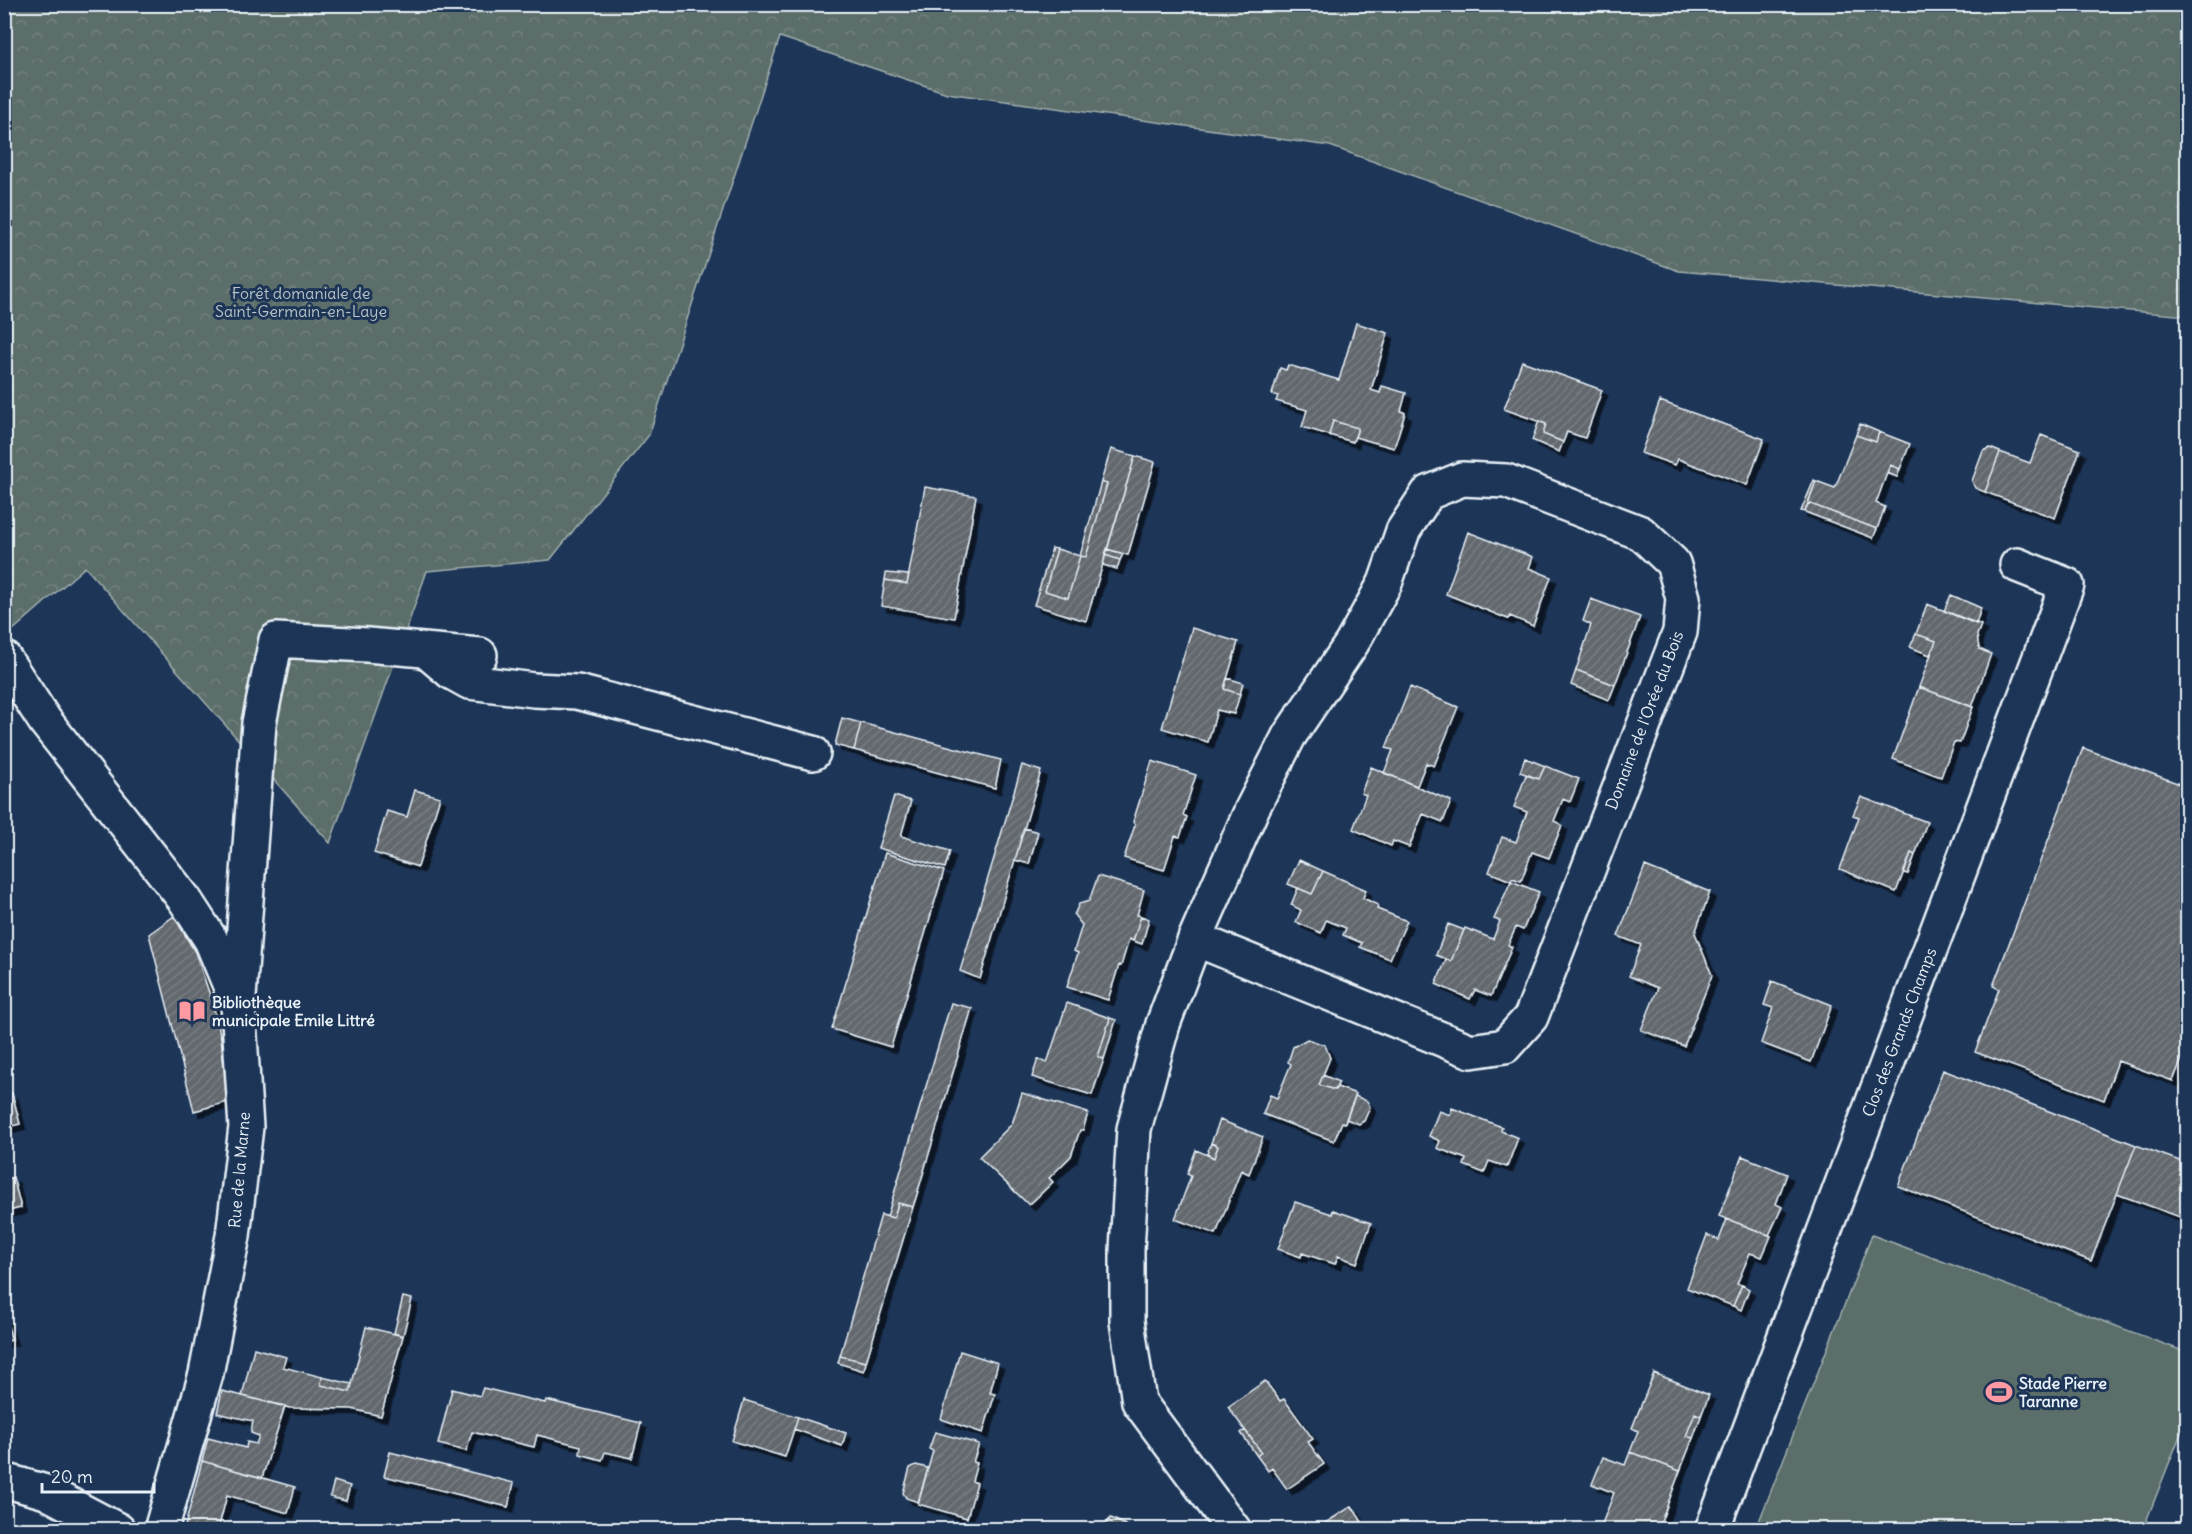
<svg xmlns="http://www.w3.org/2000/svg" width="2192" height="1534" font-family="Delius,sans-serif">
	<defs>
		<pattern id="forest-crowns" width="20" height="18" patternUnits="userSpaceOnUse" patternTransform="scale(1.5)"><rect width="20" height="18" fill="#5b6e69"/><path d="M2 6a3 3 0 1 1 6 0M12 15a3 3 0 1 1 6 0" fill="none" stroke="#73837f"/></pattern>
		<pattern id="building-hatch" width="6" height="6" patternUnits="userSpaceOnUse" patternTransform="scale(1.5)"><rect width="6" height="6" fill="#62676d"/><path d="M-1 1l2-2M0 6l6-6M5 7l2-2" fill="none" stroke="#787d83"/></pattern>
		<filter id="shadow"><feDropShadow dx="5.5" dy="5.5" stdDeviation="0" flood-color="#0009"/></filter>
	</defs>
	<rect width="100%" height="100%" fill="#1d3557"/>
	<filter id="ink" filterUnits="userSpaceOnUse"><feTurbulence type="fractalNoise" baseFrequency=".0167" numOctaves="2"/><feDisplacementMap in="SourceGraphic" scale="12" xChannelSelector="R" yChannelSelector="G"/><feConvolveMatrix kernelMatrix="1 2 1 2 8 2 1 2 1" color-interpolation-filters="sRGB"/></filter>
	<g filter="url(#ink)">
		<path fill="url(#forest-crowns)" stroke="#a2b0b0" stroke-width="1.5" d="M5 5H2187V316L1679 271 1330 146 947 93 780 37 649 435 550 560 427 571 330 843 85 567 5 637Z"/>
		<path fill="#5b6e69" stroke="#a2b0b0" stroke-width="1.5" d="M1872 1235 2183 1351 2187 1366V1418L2143 1529H1756Z"/>
		<path fill="url(#building-hatch)" stroke="#e8f1f8" stroke-width="1.5" filter="url(#shadow)" d="M1356 323 1388 333 1371 390 1380 393 1382 386 1406 393 1401 411 1405 413 1394 448 1355 437 1358 428 1333 421 1329 435 1302 427 1307 410 1276 401 1278 396 1272 394 1280 368 1286 370 1288 365 1339 380Z
			M1522 361 1602 390 1585 438 1567 432 1563 442 1543 434 1546 424 1504 409Z
			M1660 401 1764 439 1747 485 1678 459 1675 465 1641 453Z
			M1333 421 1358 428 1353 442 1329 435Z
			M1539 421 1546 424 1543 434 1563 442 1559 452 1532 440Z
			M1860 424 1879 432 1876 442 1856 435Z
			M1879 432 1910 444 1900 469 1890 465 1887 473 1876 503 1885 507 1877 529 1808 503 1816 481 1835 488 1856 435 1876 442Z
			M2041 435 2080 450 2055 518 1985 492 2000 452 2030 463Z
			M1990 448 2000 452 1985 492 1975 488 1972 481 1983 451Z
			M1111 449 1135 456 1086 621 1034 605 1052 548 1057 549 1045 591 1068 598 1080 556 1086 557 1107 484 1101 482Z
			M1135 456 1155 462 1128 555 1107 549Z
			M1890 465 1900 469 1897 477 1887 473Z
			M1814 480 1816 481 1805 512 1801 511Z
			M1101 482 1107 484 1086 557 1080 556Z
			M925 487 976 496 954 618 881 606 885 580 907 584Z
			M1808 503 1877 529 1873 538 1805 512Z
			M1468 532 1533 557 1529 568 1551 577 1533 626 1510 616 1508 619 1446 594Z
			M1057 549 1080 556 1068 598 1045 591Z
			M1107 549 1123 554 1120 560 1105 555Z
			M1105 555 1120 560 1117 569 1103 565Z
			M886 573 909 575 907 584 885 580Z
			M1951 595 1981 608 1976 624 1944 611Z
			M1591 599 1640 617 1615 685 1576 670 1591 625 1583 621Z
			M1927 604 1981 625 1977 635 1979 649 1991 654 1972 707 1919 687 1936 641 1916 634Z
			M1192 628 1238 642 1224 689 1240 694 1234 714 1217 710 1208 742 1162 728Z
			M1916 634 1936 641 1930 655 1910 647Z
			M1576 670 1615 685 1609 700 1571 685Z
			M1227 678 1243 683 1240 694 1224 689Z
			M1410 687 1458 707 1434 766 1426 763 1417 786 1384 773 1393 750 1386 748Z
			M1919 687 1973 707 1960 743 1954 742 1941 777 1893 759Z
			M842 718 861 723 854 750 835 745Z
			M861 723 1001 760 995 788 854 750Z
			M2083 748 2188 787V1043L2173 1081 2118 1061 2104 1100 1975 1052 1999 989 1993 986Z
			M1525 758 1545 766 1539 779 1520 772Z
			M1152 761 1196 775 1183 815 1187 817 1180 837 1175 836 1164 870 1124 858 1135 825 1133 822Z
			M1022 765 1041 771 980 979 960 971Z
			M1545 766 1579 779 1570 802 1563 799 1554 821 1562 825 1549 858 1532 852 1521 881 1512 878 1511 881 1489 872 1502 837 1516 842 1527 812 1514 807 1526 775 1539 779Z
			M1371 767 1451 801 1443 822 1423 814 1409 847 1393 841 1391 846 1353 829 1366 795 1361 793Z
			M415 790 440 797 418 867 374 853 387 811 407 817Z
			M894 796 911 801 901 836 950 851 945 868 878 848Z
			M1861 797 1927 822 1915 855 1911 853 1896 892 1840 869 1859 817 1853 815Z
			M1024 828 1038 832 1029 864 1015 860Z
			M885 853 944 871 891 1047 832 1029Z
			M1911 853 1915 855 1908 874 1904 873Z
			M1299 860 1323 871 1312 894 1288 884Z
			M1645 866 1710 892 1695 933 1712 975 1684 1046 1641 1030 1658 988 1629 976 1641 945 1618 936Z
			M1323 871 1366 890 1363 898 1378 905 1377 909 1407 921 1390 959 1360 947 1362 943 1343 935 1346 928 1326 920 1321 933 1296 922 1301 910 1291 905 1298 888 1312 894Z
			M1098 876 1144 890 1137 915 1141 916 1133 941 1129 939 1121 966 1119 965 1108 1000 1067 987 1078 953 1074 951 1082 925 1074 915 1079 904 1089 901Z
			M1511 881 1539 892 1523 930 1516 927 1508 945 1512 947 1491 996 1475 990 1470 999 1436 984 1446 960 1451 961 1465 928 1493 939 1500 921 1494 919Z
			M174 916 195 952 213 1004 221 1038 228 1102 194 1111 149 934Z
			M1141 916 1149 919 1142 944 1133 941Z
			M1448 924 1464 930 1451 961 1436 955Z
			M1772 981 1832 1005 1811 1062 1761 1043 1773 1008 1764 1005Z
			M951 1003 972 1008 918 1191 913 1207 898 1203 894 1218 887 1217Z
			M1067 1003 1110 1018 1098 1057 1104 1059 1092 1095 1032 1077 1038 1059 1047 1063Z
			M1110 1018 1116 1020 1104 1059 1098 1057Z
			M1307 1039 1325 1045 1330 1058 1319 1085 1335 1090 1337 1087 1356 1094 1345 1123 1342 1122 1334 1141 1263 1114 1270 1095 1277 1098 1291 1064 1288 1062 1293 1047Z
			M1943 1070 2136 1145 2091 1261 1898 1186Z
			M1323 1075 1339 1082 1335 1090 1319 1085Z
			M12 1093 20 1124 4 1128V1095Z
			M1022 1093 1088 1113 1083 1130H1080L1071 1156 1049 1178 1053 1182 1029 1205 979 1157 1012 1124Z
			M1355 1096 1367 1101 1370 1107 1364 1121 1359 1124 1346 1119Z
			M1452 1108 1502 1127 1501 1131 1518 1138 1507 1167 1489 1161 1484 1173 1464 1165 1466 1159 1437 1148 1440 1141 1429 1136 1439 1111 1450 1115Z
			M1220 1120 1263 1137 1249 1174 1241 1170 1216 1234 1175 1219 1191 1176 1187 1174 1196 1150 1214 1158 1218 1146 1211 1143Z
			M1211 1143 1218 1146 1214 1158 1207 1154Z
			M2136 1145 2188 1164V1220L2117 1194Z
			M1742 1156 1787 1174 1776 1204 1782 1207 1769 1235 1719 1216Z
			M13 1177 21 1208 4 1212V1180Z
			M1295 1202 1332 1214 1333 1210 1371 1223 1357 1263 1338 1256 1335 1264 1302 1253 1301 1257 1278 1249Z
			M898 1203 913 1207 866 1362 840 1356 881 1215 894 1218Z
			M1727 1219 1771 1236 1762 1257 1750 1253 1737 1284 1742 1285 1733 1306 1687 1288 1707 1235 1719 1240Z
			M1742 1285 1749 1289 1741 1310 1733 1306Z
			M403 1297 412 1299 403 1336 394 1333Z
			M4 1314 12 1340 4 1342Z
			M366 1327 403 1336 381 1416 352 1409 290 1408 242 1396 254 1348 286 1357 283 1367 322 1377 321 1385 350 1392Z
			M960 1351 998 1363 990 1393 995 1394 983 1433 941 1419Z
			M840 1356 866 1362 864 1371 838 1363Z
			M1654 1373 1709 1395 1701 1416 1695 1413 1686 1436 1693 1438 1680 1471 1630 1452 1638 1431 1632 1428Z
			M322 1377 352 1384 350 1392 321 1385Z
			M1265 1381 1280 1401 1284 1399 1313 1439 1308 1442 1324 1464 1287 1489 1272 1468 1268 1471 1257 1456 1261 1452 1228 1407Z
			M483 1388 545 1403 546 1400 641 1423 632 1458 605 1452 602 1460 580 1454 581 1446 537 1435 534 1447 472 1432 466 1451 438 1444 452 1389 480 1396Z
			M222 1391 285 1406 262 1478 202 1461 208 1438 246 1448 247 1442 256 1444 259 1436 251 1433 253 1421 217 1413Z
			M744 1400 798 1417 785 1457 732 1441Z
			M1695 1413 1701 1416 1693 1438 1686 1436Z
			M798 1417 846 1433 842 1446 794 1429Z
			M1245 1430 1261 1452 1257 1456 1241 1433Z
			M935 1432 979 1444 973 1462 977 1463 972 1481 977 1483 967 1518 918 1504 933 1451 929 1449Z
			M390 1452 514 1483 508 1507 384 1476Z
			M1630 1452 1680 1471 1658 1530 1600 1529 1614 1493 1592 1484 1603 1457 1625 1465Z
			M202 1461 295 1487 288 1513 227 1495 218 1530H196L185 1526Z
			M916 1465 928 1468 918 1502 906 1498 903 1493 910 1468Z
			M334 1481 350 1486 346 1501 330 1497Z
			M1352 1506 1367 1530H1314Z
			M1111 1518 1130 1527V1530H1100Z"/>
		<g fill="none" stroke-linecap="round" stroke-linejoin="round">
			<g stroke="#e8f1f8" stroke-width="38">
				<path id="minor" d="M425 650 451 672 469 682 534 690 577 692 813 753
					M4 658 45 721 185 900 211 940 238 1005 246 1127 233 1236 206 1374 161 1530
					M1195 939 1471 1051 1505 1046 1531 1017 1680 632 1683 598 1673 563 1641 533 1506 481 1462 479 1428 493 1403 531 1385 583 1352 643 1289 736 1252 809 1195 939 1163 1024 1134 1129 1127 1250V1321L1139 1402 1234 1530
					M239 997 259 723 276 640 367 645 480 655
					M4 1480 46 1492 118 1530
					M1712 1530 2067 585 2017 565"/>
			</g>
			<use href="#minor" stroke="#1d3557" stroke-width="33"/>
		</g>
	</g>
	<defs>
		<g id="library-bare" transform="scale(2.07)"><path d="M-6-4Q-3-5.5-.7-3.5V5Q-3 3-6 4ZM6-4Q3-5.5 .7-3.5V5Q3 3 6 4Z" fill="#ff9aa2" stroke="#1d3557" stroke-width="2.5" paint-order="stroke"/></g>
		<g id="stadium-bare" transform="scale(2.07)"><path d="M0-5a6.5 5 0 1 0 0 10a6.5 5 0 1 0 0-10ZM-3.5-1.8h7v3.6h-7Z" fill="#ff9aa2" stroke="#1d3557" stroke-width="2.5" paint-order="stroke"/></g>
	</defs>
	<g fill-rule="evenodd">
		<use href="#library-bare" x="192" y="1011"/>
		<use href="#stadium-bare" x="1999" y="1392"/>
	</g>
	<g text-anchor="middle" dominant-baseline="central" stroke-width="6" stroke-linejoin="round" paint-order="stroke">
		<g font-size="16" fill="#b7c3c6" stroke="#1d3557">
			<text x="301" y="293">Forêt domaniale de<tspan x="301" dy="18">Saint-Germain-en-Laye</tspan></text>
		</g>
		<g font-size="16" fill="#e8f1f8" stroke="#1d3557">
			<text transform="translate(1644 720) rotate(-69)">Domaine de l'Orée du Bois</text>
			<text transform="translate(1899 1032) rotate(-69)">Clos des Grands Champs</text>
			<text transform="translate(239 1170) rotate(-85)">Rue de la Marne</text>
		</g>
		<g font-size="16" font-weight="bold" fill="#e8f1f8" stroke="#1d3557" text-anchor="start">
			<text x="212" y="1002">Bibliothèque<tspan x="212" dy="18">municipale Emile Littré</tspan></text>
			<text x="2019" y="1383">Stade Pierre<tspan x="2019" dy="18">Taranne</tspan></text>
		</g>
	</g>
	<rect width="2192" height="1534" fill="none" stroke="#1d3557" stroke-width="24"/>
	<rect x="12" y="12" width="2168" height="1510" fill="none" stroke="#e8f1f8" stroke-width="2" filter="url(#ink)"/>
	<path d="M42 1483v9h112v-9" fill="none" stroke="#e8f1f8" stroke-width="3"/>
	<text x="51" y="1483" font-size="18" fill="#e8f1f8" stroke="#1d3557" stroke-width="4.5" paint-order="stroke">20 m</text>
</svg>
